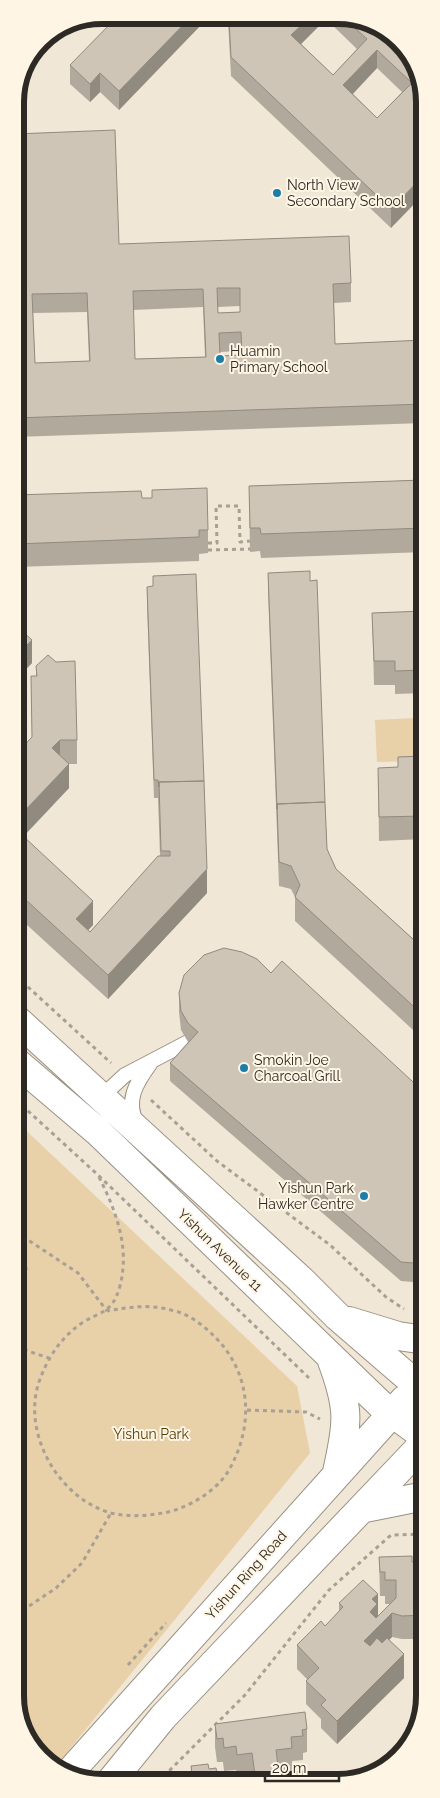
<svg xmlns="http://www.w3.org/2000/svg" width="440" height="1798" font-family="Raleway,sans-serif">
	<rect width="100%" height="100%" fill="#f1e7d7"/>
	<path fill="#e8d0a8" d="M415 718 417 761 377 762 375 720Z
		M16 1121 297 1386 310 1453 56 1766 40 1757 16 1707Z"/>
	<path fill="#c0a77d" d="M16 1261 28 1268 16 1304Z"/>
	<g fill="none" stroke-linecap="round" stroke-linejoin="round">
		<g stroke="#9a9183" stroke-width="16">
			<path id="lane" d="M100 1098 125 1075 188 1042
				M137 1124C125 1101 136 1083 150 1064"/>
		</g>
		<g stroke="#9a9183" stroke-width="30">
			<path id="secondary" d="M16 1019 301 1280 338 1317 425 1392
				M16 1062 97 1131 380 1404 425 1437
				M349 1321 398 1336 425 1340
				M332 1361C350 1409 348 1423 337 1472
				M365 1508 425 1496
				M69 1773 404 1400
				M111 1781 163 1717 425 1442"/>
		</g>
		<path stroke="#a8a094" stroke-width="3" stroke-dasharray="4 4" stroke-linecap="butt" d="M208 543H217L216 506H239L240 542 250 541
			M208 550 250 549
			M16 976 111 1063
			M16 1100 98 1175 309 1378
			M151 1100 217 1161 330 1245 386 1297 404 1309
			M99 1177C116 1211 130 1247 120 1286 112 1314 102 1310 82 1323 60 1338 46 1360 38 1385 23 1436 60 1499 111 1513 128 1517 146 1516 163 1513 187 1509 217 1491 229 1470 254 1426 252 1374 215 1337 203 1325 188 1313 171 1310 149 1304 130 1307 107 1311
			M16 1232 78 1273 107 1311
			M16 1347 49 1358
			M247 1410 306 1412 320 1419
			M16 1615 56 1588 82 1563 111 1513
			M128 1665 166 1623
			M158 1782 245 1695 329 1590 391 1535 425 1534"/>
		<use href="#lane" stroke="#fff" stroke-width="14"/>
		<use href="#secondary" stroke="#fff" stroke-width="28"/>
	</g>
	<path fill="#b2a99d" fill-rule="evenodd" d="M360 18 424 91 391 228 231 76 228 20ZM326 19 357 49 333 75 301 44ZM377 68 402 92 377 118 353 94Z
		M200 20V26L119 110 100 92 90 102 70 84V65Z
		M15 134 119 244 351 283V302L334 303 335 344 424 340V423L15 437ZM240 306V312L218 313V307ZM203 307 205 357 135 359 133 310ZM87 312 89 361 35 363 33 313ZM241 351V355L220 356V352Z
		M424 480V552L261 558 260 551 250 552 249 486Z
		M15 495 142 498 208 530V553L199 554V561L15 567Z
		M268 573 310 581 325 802 327 849 336 869 425 950V1041L295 921V897L291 889 279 886 268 591Z
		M153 576 207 893 108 999 15 914V755L32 738 31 676H36V666L77 740V764H69V788L24 836 93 925 88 930 90 932 160 856 158 798H154L147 605V587L153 586Z
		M424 611V693L395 694V685H374L372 613Z
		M15 613 23 632 32 663 20 675H15Z
		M424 756V839L379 841 378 768 398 767V757Z
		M271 973 425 1093V1283L401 1281 170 1081V1063L188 1042 181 1030 179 1012V993Z
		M379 1557 412 1562 425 1561V1639H402L392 1637 389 1640 404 1678 337 1744 321 1728V1719L306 1704V1681L307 1679 297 1669V1645L325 1626 339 1612V1603L378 1616 390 1604H385V1596H380Z
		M215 1724 307 1729V1752L303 1753V1760L292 1761V1772L279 1774 280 1782H253L252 1777 237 1779 236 1770 224 1771 223 1762H217L215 1747Z
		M191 1766 209 1769 218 1780 228 1782H191Z"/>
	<path fill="#918a7f" d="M326 18V19L291 54V35L308 19Z
		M188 20H200V26L119 110V91Z
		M377 50V68L343 104V85Z
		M100 73V92L90 102V84Z
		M424 175V194L391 228V209Z
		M32 640V663L20 675V652Z
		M60 740V764L52 748Z
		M69 764V788L15 845V821Z
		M207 869V893L108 999V975Z
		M93 901V925L76 943V919Z
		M378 1594V1618L392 1613V1637L364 1665V1641L372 1599Z
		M404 1654V1678L337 1744V1721Z"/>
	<path fill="#cfc5b6" stroke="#918a7f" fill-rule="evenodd" d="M344 18H360L403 45 424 91V175L391 209 231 57 229 20 308 19 291 35 333 75 367 39ZM377 50 412 83 377 118 343 85Z
		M188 20 119 91 100 73 90 84 70 65 113 21Z
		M115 130 119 244 349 236 351 283 333 284 335 344 424 340V404L15 418V134ZM217 288H240V312L218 313ZM203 289 206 357 135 359 133 291ZM87 293 90 361 35 363 32 294ZM241 332 242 355 220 356 219 333Z
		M424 480V528L261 534 260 528H250L249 486Z
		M207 488 208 530H199V537L15 544V495L141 491 142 498H152V490Z
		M310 571V581L317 580 325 802 277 804V809L268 573Z
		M196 574 204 781 159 782V787L158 780H154L147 587 153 586V576Z
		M424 611V670L395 671V661H374L372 613Z
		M23 612V632L32 640 20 652H15V613Z
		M48 655 56 662 75 661 77 740H60L52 748 69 764 15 821V755L32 737 31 676H37L36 666Z
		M424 756V816L379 817 378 768 398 767V757Z
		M204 781 207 869 108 975 15 890V842L22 835 93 901 76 919 90 932 158 856H170V851H161L159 782Z
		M325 802 327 849 336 869 425 950V1017L295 897 300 885 291 866 279 862 277 804Z
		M224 948 242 952 257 959 271 973 282 961 425 1093V1264L401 1262 170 1063 198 1032 188 1023 181 1011 179 993 184 975 204 955Z
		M412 1556V1562L425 1561V1615L402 1616 392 1613 364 1641 370 1646 377 1638 382 1643 387 1638 404 1654 337 1721 321 1705 326 1700 306 1681 319 1668 297 1645 321 1621 325 1626 343 1607 339 1603 363 1580 378 1594 372 1599 377 1604 370 1612 376 1618 396 1598V1580H385V1572H380L379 1557Z
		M305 1712 307 1729 302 1730 303 1736 291 1737 292 1748 276 1750 280 1782H256L252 1753 237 1755 236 1746 224 1748 223 1738 217 1739 215 1724Z
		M208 1764 209 1769 216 1768 218 1780 228 1778V1782H193L191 1766Z
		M307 1775 319 1782H303Z"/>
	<g fill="#1a7ea9" stroke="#fef5e4" stroke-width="2">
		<circle cx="277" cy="193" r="5"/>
		<circle cx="220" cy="359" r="5"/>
		<circle cx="244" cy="1068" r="5"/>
		<circle cx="364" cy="1196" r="5"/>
	</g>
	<g text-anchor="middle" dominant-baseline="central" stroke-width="4" stroke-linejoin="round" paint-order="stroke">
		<g font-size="14" fill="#2d2924" stroke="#fef5e4" text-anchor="start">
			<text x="287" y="185">North View<tspan x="287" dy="16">Secondary School</tspan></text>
			<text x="230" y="351">Huamin<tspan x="230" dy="16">Primary School</tspan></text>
			<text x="254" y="1060">Smokin Joe<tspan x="254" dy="16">Charcoal Grill</tspan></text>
			<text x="354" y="1188" text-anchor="end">Yishun Park<tspan x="354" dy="16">Hawker Centre</tspan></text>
		</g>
		<g font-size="14" fill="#2d2924" stroke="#fef5e4">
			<text transform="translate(220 1250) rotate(44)">Yishun Avenue 11</text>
			<text transform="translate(246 1575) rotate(-48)">Yishun Ring Road</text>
		</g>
		<g font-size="14" fill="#573d05" stroke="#fef5e4">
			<text x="151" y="1434">Yishun Park</text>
		</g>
	</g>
	<path d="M0 0H440V1798H0ZM102 24H338A78 78 0 0 1 416 102V1696A78 78 0 0 1 338 1774H102A78 78 0 0 1 24 1696V102A78 78 0 0 1 102 24Z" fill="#fef5e4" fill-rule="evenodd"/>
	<path fill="none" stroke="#2d2924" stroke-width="6" d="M102 24H338A78 78 0 0 1 416 102V1696A78 78 0 0 1 338 1774H102A78 78 0 0 1 24 1696V102A78 78 0 0 1 102 24Z"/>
	<path d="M265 1773v8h74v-8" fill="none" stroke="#2d2924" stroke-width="2.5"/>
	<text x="272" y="1773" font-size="15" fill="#2d2924" stroke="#fef5e4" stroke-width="4" paint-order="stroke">20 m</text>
</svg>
